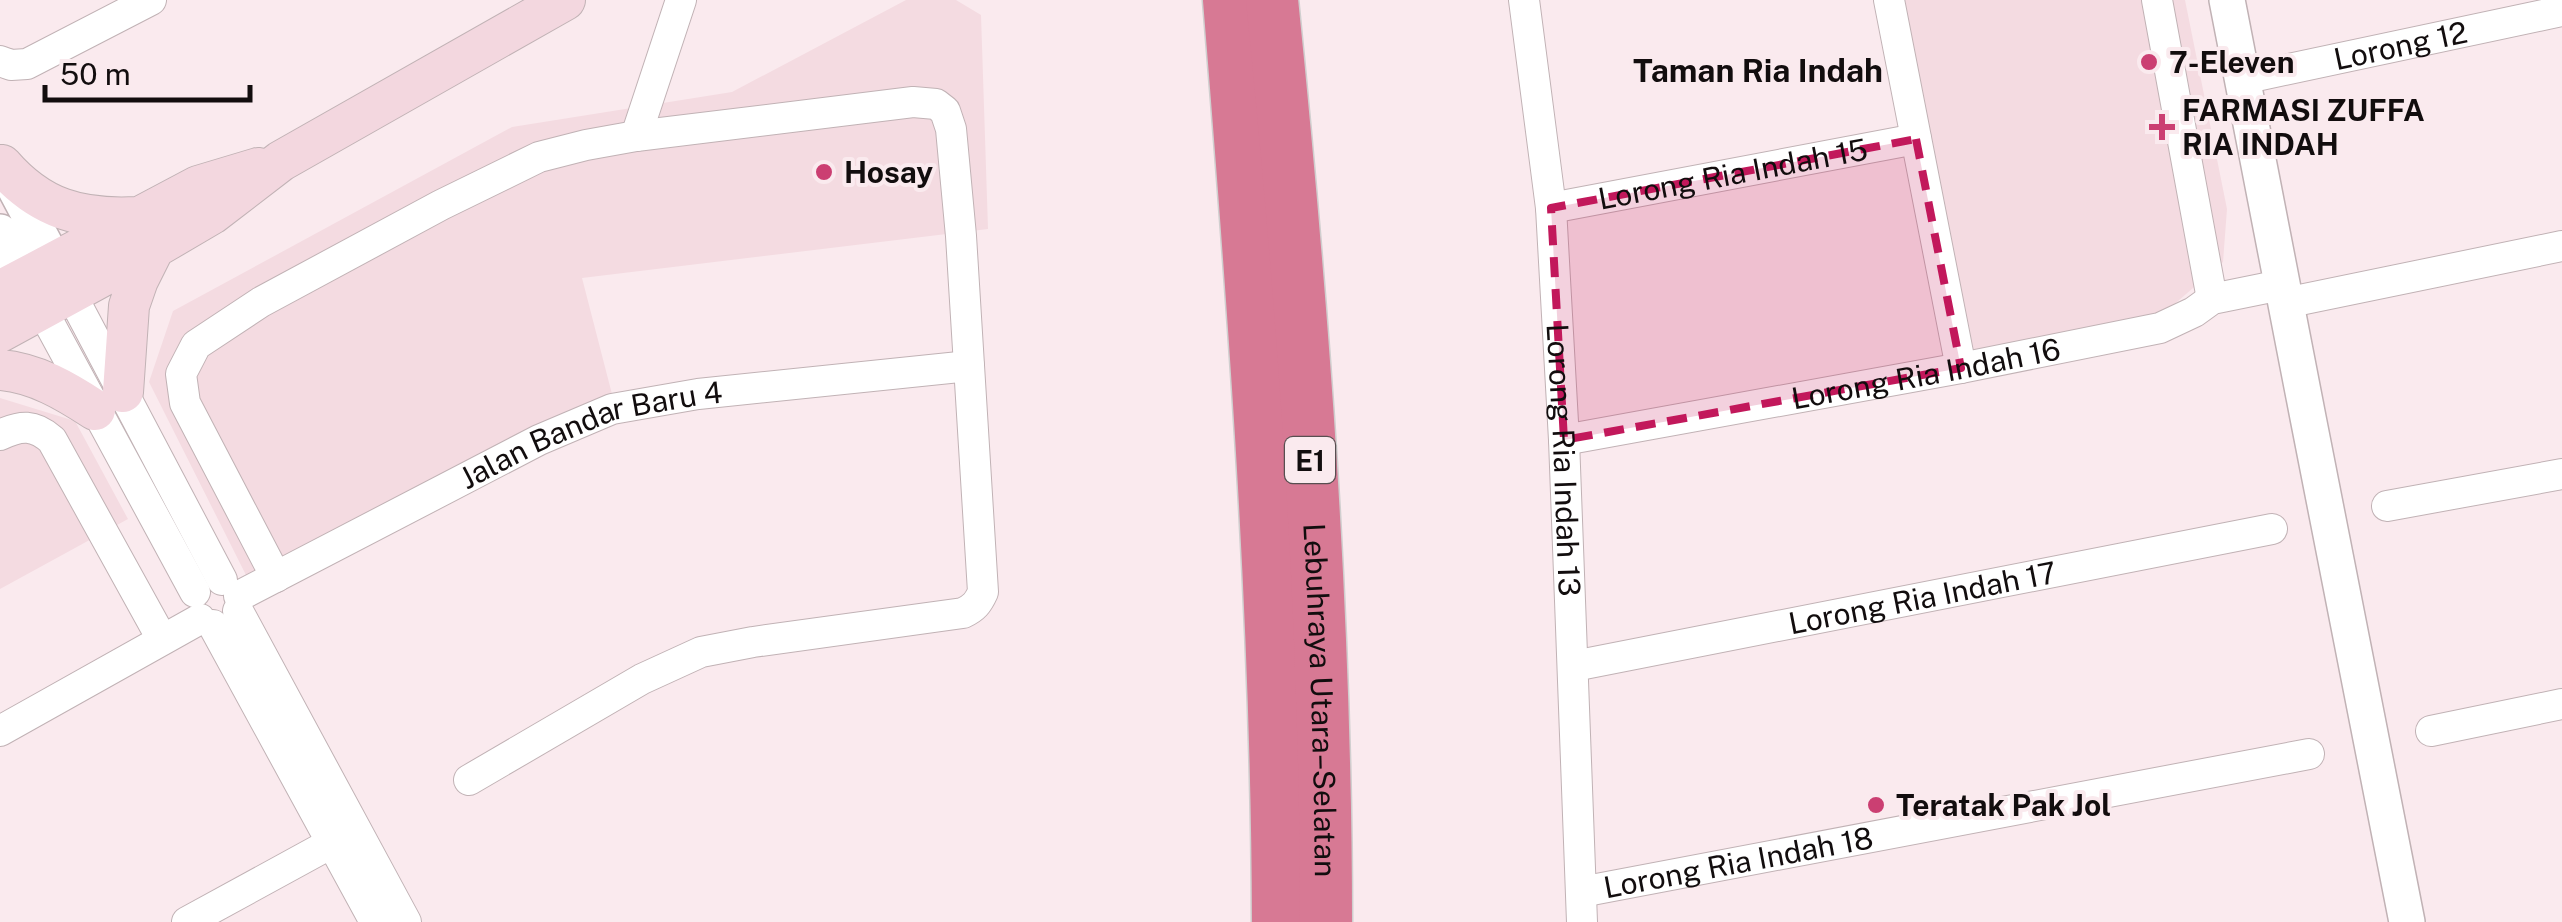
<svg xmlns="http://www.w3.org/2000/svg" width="2562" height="922" font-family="'Public Sans',sans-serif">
	<rect width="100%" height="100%" fill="#faeaee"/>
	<path fill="#f4dbe1" d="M906 0H956L981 15 988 229 582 278 613 398 248 579 149 382 173 311 512 127 732 92Z
		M1874 0H2185L2227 209 2223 262 2155 321 1949 362Z
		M0 398 75 421 128 519 0 589Z"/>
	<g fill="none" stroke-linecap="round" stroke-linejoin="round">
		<g stroke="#c1b2b5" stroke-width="32">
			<g id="minor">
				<path id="s1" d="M1524 0 1551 208 1564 440 1582 922"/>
				<path d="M1889 0 1961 368"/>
				<path d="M2157 0 2212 299"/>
				<path d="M0 61 11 65 27 64 151 0"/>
				<path id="s2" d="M2242 79 2562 11"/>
				<path d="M636 136 681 0"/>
				<path id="s3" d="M1551 208 1916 139"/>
				<path d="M71 294 222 580"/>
				<path d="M2285 303 2562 246"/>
				<path d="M42 310 195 592"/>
				<path d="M0 435C21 425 34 424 52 440L162 639"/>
				<path id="s4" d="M1564 440 1961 368 2160 328 2194 312 2212 299 2281 285"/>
				<path d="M2387 506 2562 474"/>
				<path d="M276 577 185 403 181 374 196 345 261 302 441 205 539 157 586 145 636 136 913 102 936 104 945 111 951 129 961 236 983 592C978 603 974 608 963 613L753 642 701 652 642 679 469 780"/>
				<path id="s5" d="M239 596 539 440 612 409 698 394 969 366"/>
				<path d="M238 611 406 922"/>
				<path d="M213 625 375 922"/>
				<path id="s6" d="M1574 666 2272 529"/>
				<path d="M0 731 200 619"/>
				<path d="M2431 731 2562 704"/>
				<path id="s7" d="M1581 892 2309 754"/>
				<path d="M187 922 348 834"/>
			</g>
		</g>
		<g stroke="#c1b2b5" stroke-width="38">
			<path id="tertiary" d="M2227 0C2285 308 2348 614 2407 922
				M8 175 66 284
				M0 232 36 300"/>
		</g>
		<g stroke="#c1b2b5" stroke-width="42">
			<path id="secondary" d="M2 165C40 209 80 220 137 217
				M0 291 198 186 258 168
				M0 332 154 248 212 214 281 161 565 0
				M0 370C36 373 66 391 95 410
				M123 392 129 306 138 280 154 248"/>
		</g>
		<g stroke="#d0cfcf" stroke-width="55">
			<g id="motorway">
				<path d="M1229 0C1254 307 1277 614 1278 922"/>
				<path id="s8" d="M1272 0C1303 306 1326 614 1326 922"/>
			</g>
		</g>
		<use href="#minor" stroke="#fff" stroke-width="30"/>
		<use href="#tertiary" stroke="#fff" stroke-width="35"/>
		<use href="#secondary" stroke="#f3d7df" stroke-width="40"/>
		<use href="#motorway" stroke="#d77994" stroke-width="52"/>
	</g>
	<path fill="#c2185b" fill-opacity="0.2" stroke="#c2185b" stroke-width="8" stroke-dasharray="20 12" stroke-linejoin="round" d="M1916 139 1961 368 1564 440 1551 208Z"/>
	<g fill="#cb3f72" stroke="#faeaee" stroke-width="4">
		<circle cx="2149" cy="62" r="10"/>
		<path d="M2157 112h10v10h10v10h-10v10h-10v-10h-10v-10h10z"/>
		<circle cx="824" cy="172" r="10"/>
		<circle cx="1876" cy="805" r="10"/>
	</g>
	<g text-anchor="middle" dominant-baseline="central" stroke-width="8" stroke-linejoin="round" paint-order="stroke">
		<rect fill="#faeaee" stroke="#584f51" stroke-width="2.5" x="1285" y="437" width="50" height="46" rx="8"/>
		<g font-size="28" font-weight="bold" fill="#120d0e">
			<text x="1310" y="460">E1</text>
		</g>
		<g font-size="30" fill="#120d0e" stroke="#faeaee">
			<text stroke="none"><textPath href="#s2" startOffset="162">Lorong 12</textPath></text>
			<text stroke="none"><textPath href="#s3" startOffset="185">Lorong Ria Indah 15</textPath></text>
			<text stroke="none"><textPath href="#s4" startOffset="368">Lorong Ria Indah 16</textPath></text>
			<text stroke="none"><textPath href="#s5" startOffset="390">Jalan Bandar Baru 4</textPath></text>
			<text stroke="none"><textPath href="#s1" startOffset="462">Lorong Ria Indah 13</textPath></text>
			<text stroke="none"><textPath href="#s6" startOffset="355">Lorong Ria Indah 17</textPath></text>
			<text stroke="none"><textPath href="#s8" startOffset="702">Lebuhraya Utara–Selatan</textPath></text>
			<text stroke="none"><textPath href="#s7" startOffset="160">Lorong Ria Indah 18</textPath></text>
		</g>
		<g font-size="30" font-weight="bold" fill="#120d0e" stroke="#faeaee" text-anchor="start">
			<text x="2169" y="62">7-Eleven</text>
			<text x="2182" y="110">FARMASI ZUFFA<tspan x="2182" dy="34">RIA INDAH</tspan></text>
			<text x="844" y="172">Hosay</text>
			<text x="1896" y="805">Teratak Pak Jol</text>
		</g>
		<g font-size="32" font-weight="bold" fill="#120d0e" stroke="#faeaee">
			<text x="1758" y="70">Taman Ria Indah</text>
		</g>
	</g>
	<path d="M45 85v15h205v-15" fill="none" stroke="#120d0e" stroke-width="5"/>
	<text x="60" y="85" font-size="30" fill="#120d0e" stroke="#faeaee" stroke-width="8" paint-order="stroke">50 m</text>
</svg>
